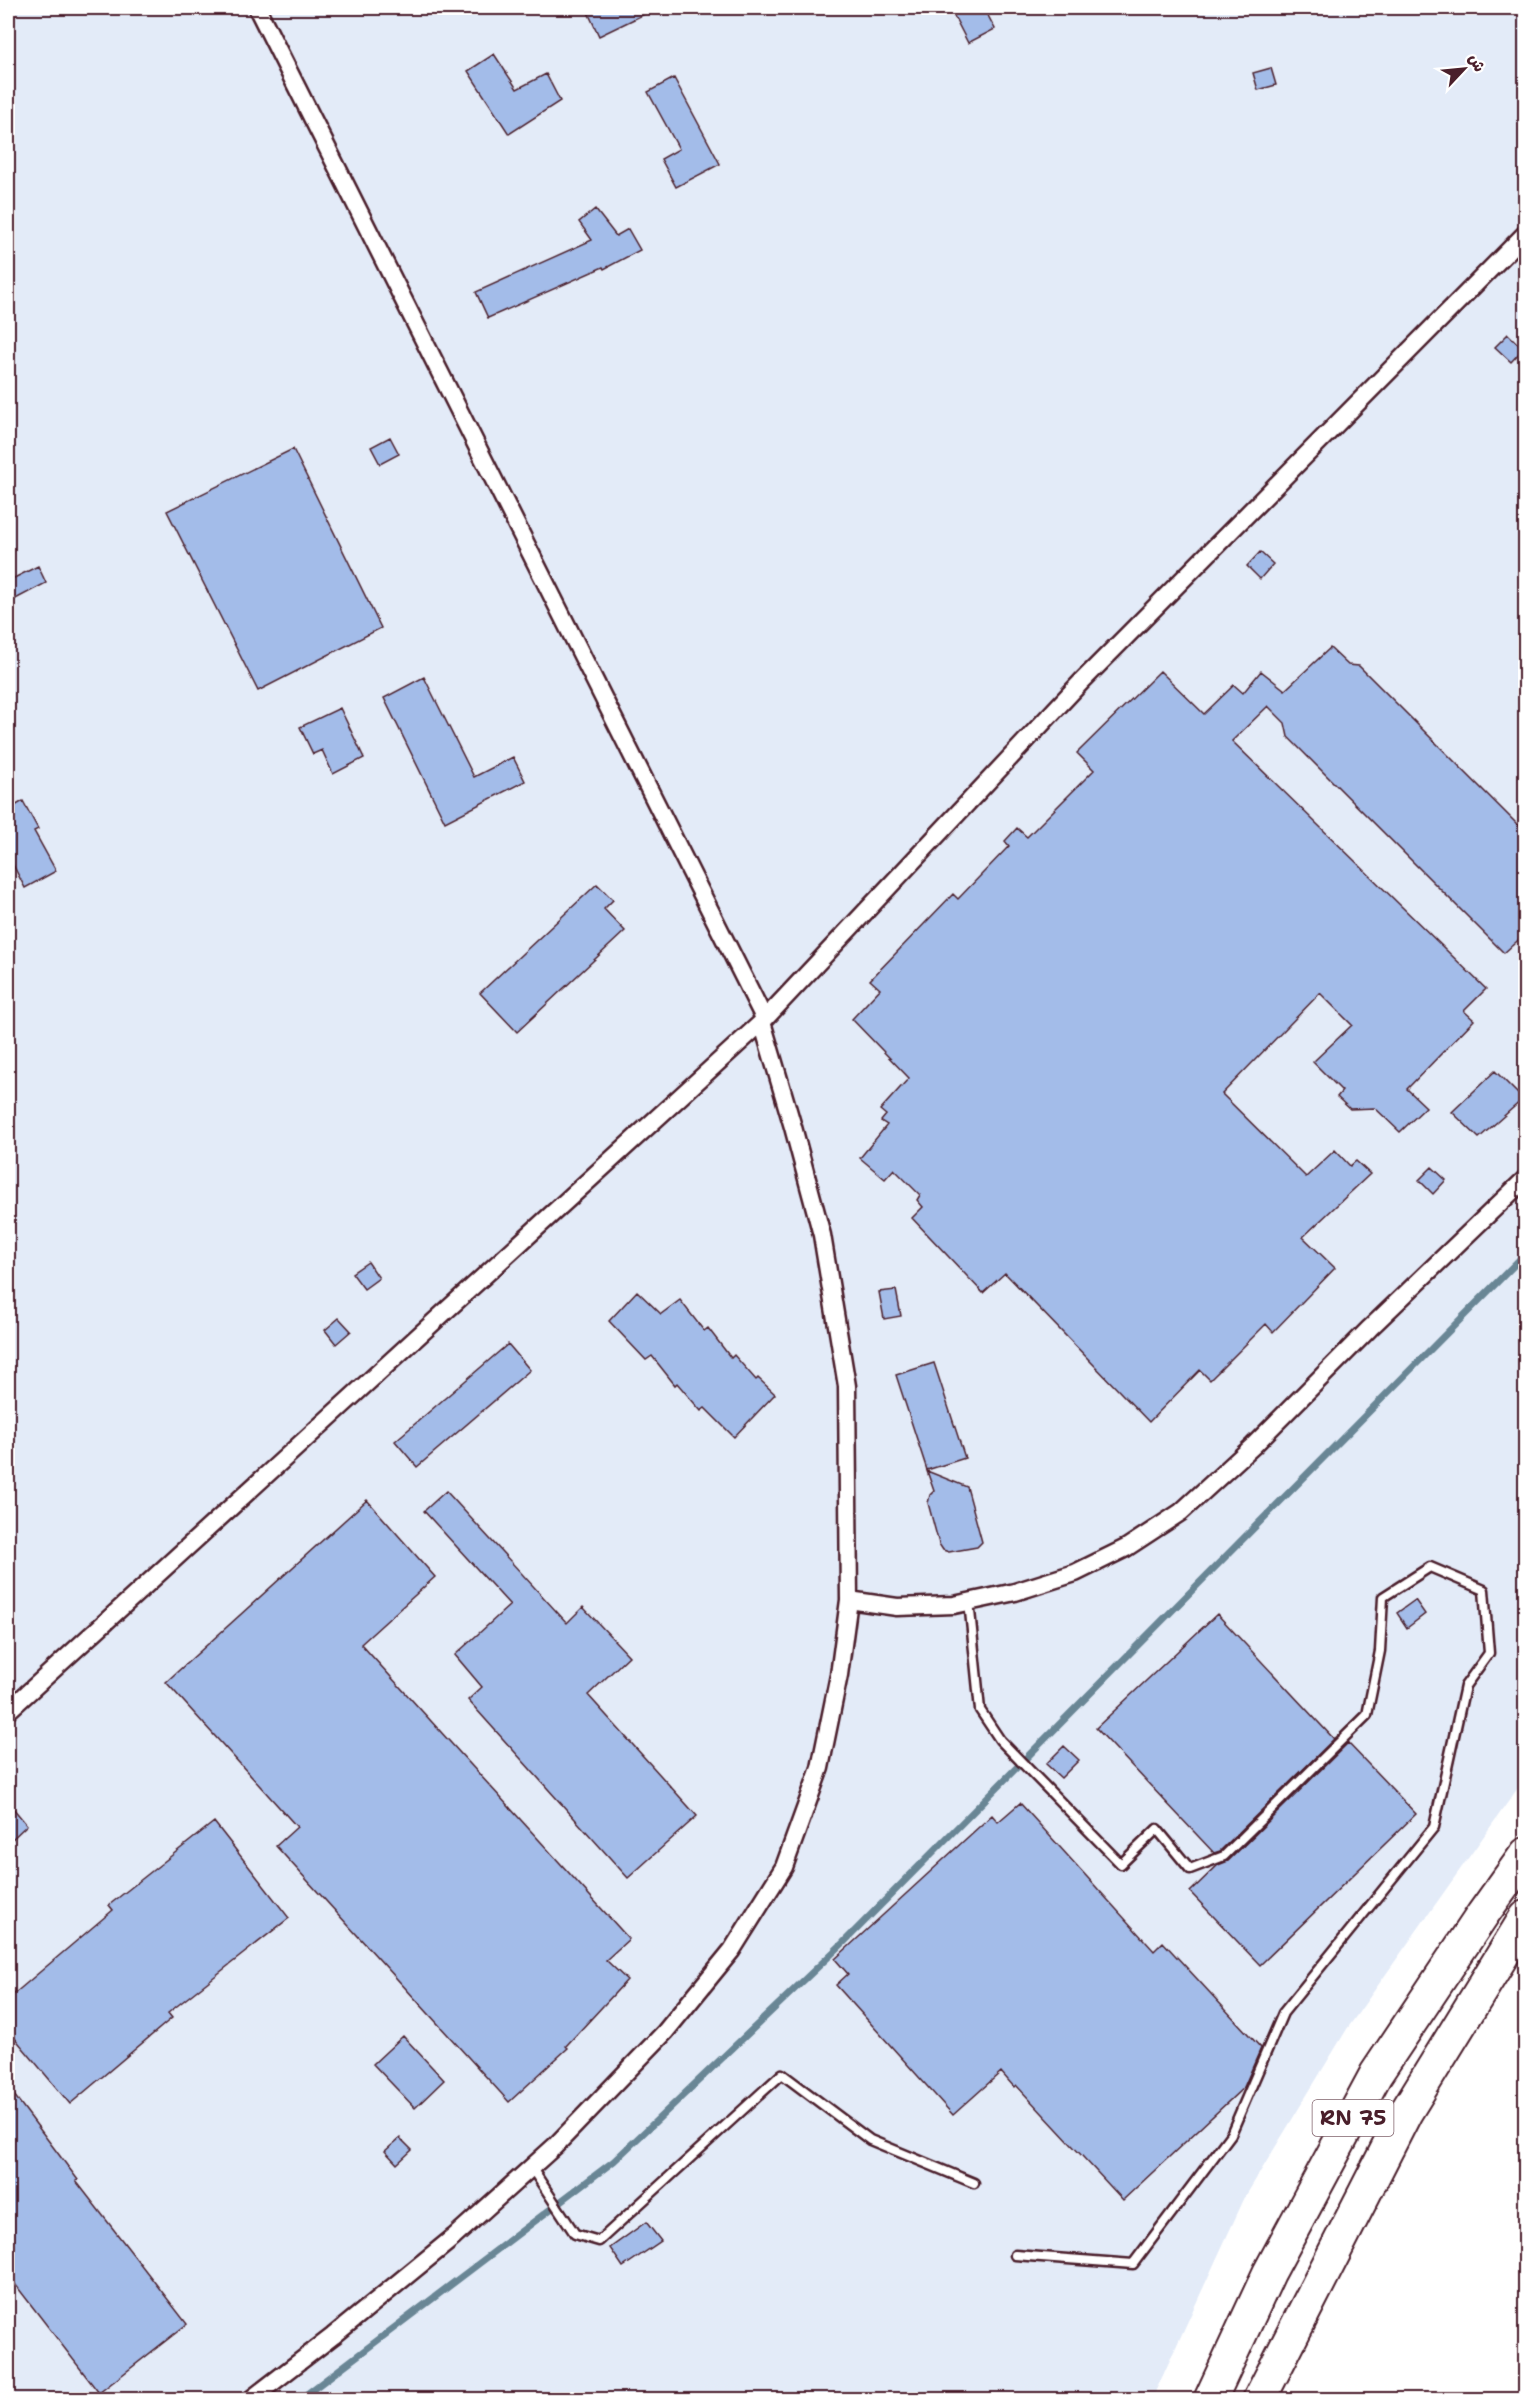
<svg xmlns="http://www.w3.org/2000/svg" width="1533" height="2407" font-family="'Shantell Sans','Playpen Sans Arabic',sans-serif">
	<rect width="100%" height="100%" fill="#fff"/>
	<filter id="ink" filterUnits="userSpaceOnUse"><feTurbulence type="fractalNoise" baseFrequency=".0167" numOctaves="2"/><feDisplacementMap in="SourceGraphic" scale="12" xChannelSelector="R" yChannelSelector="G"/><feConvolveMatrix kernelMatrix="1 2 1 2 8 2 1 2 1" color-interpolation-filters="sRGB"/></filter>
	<g filter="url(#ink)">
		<path fill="#e3ebf8" d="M8 8H1525V1778L1347 2029 1245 2197 1152 2399 8 2400Z"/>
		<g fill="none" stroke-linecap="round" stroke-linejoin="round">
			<path stroke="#698695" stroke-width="7" d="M299 2400 614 2161 843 1943 1526 1253"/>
		</g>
		<path fill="#a3bce9" stroke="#4a1f2b" stroke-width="1.5" d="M586 8H657L599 36Z
			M950 8H984L995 29 968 43Z
			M494 54 517 89 546 74 560 101 509 134 468 71Z
			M1271 68 1276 85 1258 90 1253 73Z
			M674 78 720 164 676 187 661 159 679 149 648 92Z
			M595 209 616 236 628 229 640 250 604 269 603 267 488 318 476 292 592 240 579 222Z
			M1508 334 1523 349 1511 362 1495 347Z
			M390 437 399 454 380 464 371 447Z
			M293 449 381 628 258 691 167 511Z
			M1260 552 1273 564 1260 579 1247 566Z
			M38 566 46 583 8 603V581Z
			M1330 648 1348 665 1359 666 1526 833V933L1504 953 1288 737 1285 723 1268 706 1232 741 1486 989 1464 1011 1474 1020 1407 1089 1426 1107 1400 1132 1375 1108 1350 1109 1337 1097 1342 1091 1313 1062 1352 1025 1320 993 1222 1094 1306 1177 1335 1150 1350 1166 1356 1161 1370 1174 1303 1237 1335 1268 1273 1332 1266 1324 1210 1380 1200 1370 1149 1422 1005 1273 983 1293 912 1218 923 1207 917 1200 920 1195 894 1169 885 1179 860 1158 887 1125 881 1121 886 1115 880 1110 909 1078 852 1019 880 989 870 980 953 894 958 899 1009 846 1005 841 1017 828 1027 837 1094 770 1077 753 1160 671 1204 714 1234 685 1243 693 1261 671 1285 690Z
			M424 677 474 777 513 757 525 781 445 822 384 698Z
			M340 708 364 758 333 774 322 750 313 754 300 727Z
			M23 801 38 829 34 831 56 871 25 888 8 855V810Z
			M597 884 613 900 604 909 625 931 517 1032 480 993Z
			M1495 1071 1523 1099 1479 1138 1452 1112Z
			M1432 1167 1446 1180 1433 1194 1419 1180Z
			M368 1262 379 1278 364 1289 352 1273Z
			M896 1290 901 1316 884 1319 879 1292Z
			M637 1291 661 1314 680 1300 704 1331 708 1328 731 1358 734 1355 756 1380 758 1378 775 1394 734 1437 705 1408 701 1411 677 1383 675 1385 652 1356 646 1360 609 1321Z
			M339 1318 351 1331 336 1344 325 1330Z
			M508 1344 530 1370 417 1467 395 1441Z
			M934 1363 965 1458 927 1470 896 1375Z
			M927 1471 967 1487 982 1542 977 1547 949 1552 943 1550 939 1544 928 1503 930 1495 934 1491Z
			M446 1491 567 1623 583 1607 629 1656 588 1695 697 1816 628 1878 468 1700 482 1687 455 1655 510 1605 424 1511Z
			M367 1500 435 1577 361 1644 629 1939 606 1960 627 1980 566 2046 568 2048 509 2102 276 1846 297 1827 166 1682Z
			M1415 1600 1425 1614 1407 1628 1397 1613Z
			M1217 1614 1334 1739 1220 1851 1214 1853 1096 1728Z
			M1348 1743 1416 1814 1260 1965 1190 1892 1218 1865 1228 1861Z
			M1064 1746 1079 1760 1061 1778 1046 1764Z
			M8 1802 27 1825 8 1843Z
			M1020 1803 1154 1951 1163 1942 1261 2048 1244 2087 1123 2200 1016 2085 1014 2087 1001 2072 953 2115 836 1985 848 1974 835 1959 992 1815 998 1822Z
			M214 1822 289 1918 168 2013 172 2018 70 2104 8 2030V1999L113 1910 109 1905Z
			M403 2036 444 2080 415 2108 373 2064Z
			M8 2087 78 2180 76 2181 187 2324 99 2393 8 2275Z
			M400 2138 412 2150 397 2164 385 2151Z
			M646 2222 661 2241 623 2267 610 2248Z"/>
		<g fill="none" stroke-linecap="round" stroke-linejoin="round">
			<g stroke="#4a1f2b" stroke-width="13">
				<path id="lane" d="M969 1601 980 1710 1000 1740 1121 1864 1157 1829 1190 1869 1224 1856 1367 1715 1380 1651 1383 1597 1430 1567 1484 1590 1489 1653 1465 1686 1434 1827 1283 2013 1231 2134 1133 2264 1015 2255
					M531 2167 575 2234 599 2241 782 2074 870 2140 974 2183"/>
			</g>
			<g stroke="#4a1f2b" stroke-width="21">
				<path id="street" d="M257 8 764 1018
					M762 1022 793 1127 822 1235 847 1386 849 1600 897 1607 954 1605 1015 1592 1075 1573 1126 1548 1181 1512 1253 1446 1370 1328 1526 1178
					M8 1711 762 1022 1082 681 1526 233
					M250 2400 333 2336 454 2237 555 2146 665 2032 732 1950 784 1867 820 1768 839 1675 849 1600"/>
			</g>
			<g stroke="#4a1f2b" stroke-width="36">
				<path id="highway" d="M1210 2400 1269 2273 1376 2074 1483 1914 1526 1854
					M1259 2400 1406 2112 1526 1917"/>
			</g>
			<use href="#lane" stroke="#fff" stroke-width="8"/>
			<use href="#street" stroke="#fff" stroke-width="16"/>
			<use href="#highway" stroke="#fff" stroke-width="32"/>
		</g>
	</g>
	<g text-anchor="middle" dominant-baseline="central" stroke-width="5" stroke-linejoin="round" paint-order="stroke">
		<rect fill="#fff" stroke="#80626b" stroke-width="1.5" x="1312.5" y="2100" width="81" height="36" rx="4.5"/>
		<g font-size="21" font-weight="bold" fill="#4a1f2b">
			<text x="1353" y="2118">RN 75</text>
		</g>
	</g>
	<rect width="1533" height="2407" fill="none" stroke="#fff" stroke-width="30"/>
	<rect x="15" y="15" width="1503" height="2377" fill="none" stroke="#4a1f2b" stroke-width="2" filter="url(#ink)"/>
	<g transform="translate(1464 69) rotate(64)" stroke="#ffffff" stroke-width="4.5" paint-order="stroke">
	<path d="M0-4.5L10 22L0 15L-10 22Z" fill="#4a1f2b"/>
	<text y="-9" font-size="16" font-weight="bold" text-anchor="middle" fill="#4a1f2b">ش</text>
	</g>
</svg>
